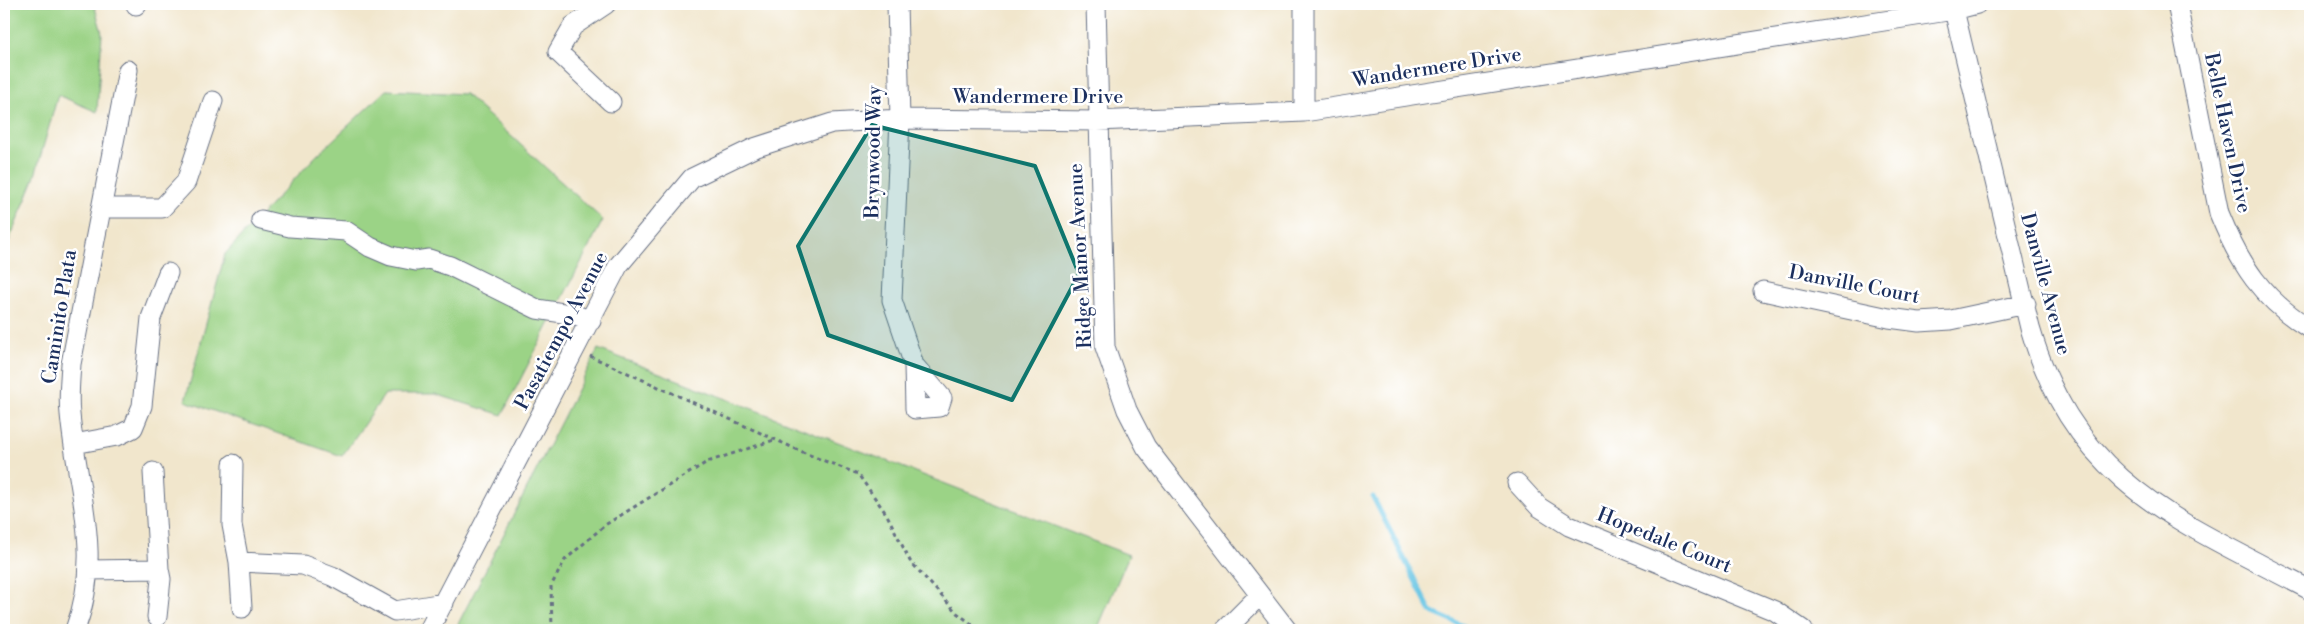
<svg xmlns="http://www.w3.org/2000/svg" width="2314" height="634" font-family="'Libre Bodoni',serif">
	<rect width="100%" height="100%" fill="#fff"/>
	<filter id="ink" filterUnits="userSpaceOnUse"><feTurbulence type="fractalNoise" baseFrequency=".02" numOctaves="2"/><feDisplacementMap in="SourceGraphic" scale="10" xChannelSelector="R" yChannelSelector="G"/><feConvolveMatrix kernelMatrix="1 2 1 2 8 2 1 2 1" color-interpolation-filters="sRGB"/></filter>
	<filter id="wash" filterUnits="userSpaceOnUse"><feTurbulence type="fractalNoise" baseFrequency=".0096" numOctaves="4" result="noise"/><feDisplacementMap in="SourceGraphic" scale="20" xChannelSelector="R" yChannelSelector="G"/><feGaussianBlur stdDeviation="1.12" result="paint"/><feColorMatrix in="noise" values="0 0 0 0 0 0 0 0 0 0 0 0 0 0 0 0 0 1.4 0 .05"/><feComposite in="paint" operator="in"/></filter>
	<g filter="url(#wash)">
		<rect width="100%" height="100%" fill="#f1e6cc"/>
		<path fill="#9bd386" stroke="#5b8172" d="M4 4H94L102 33 97 112 58 95 34 179 4 253Z
			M386 90 465 94 603 220 502 415 435 394H385L342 456 185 401 225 254 315 157Z
			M598 349 1129 555 1097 630H455Z"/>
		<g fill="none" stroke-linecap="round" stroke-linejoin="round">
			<path stroke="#66c5e4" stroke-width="5" d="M1373 497 1431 612 1473 630"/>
		</g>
	</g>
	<g filter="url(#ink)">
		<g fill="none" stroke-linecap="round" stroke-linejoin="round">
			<g stroke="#666f84" stroke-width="21">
				<path id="minor" d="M606 4 573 26 558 52 611 102
					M897 4 900 119 892 300 914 365 915 409 939 407 942 398 914 365
					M1096 4 1105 347 1127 410 1146 447 1287 630
					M1304 4V112
					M2177 4 2219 213C2240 265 2262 299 2310 329
					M136 5 137 4
					M1954 10 2030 328C2076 485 2178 520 2310 590
					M101 208H162L186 182 213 101
					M261 220 290 227 346 231 370 247 391 256 416 261 429 259 450 266 537 309 576 315 591 321
					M1763 291 1889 318 1919 322 1951 320 2026 304
					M74 444 117 436 133 428 142 406 151 318 168 273
					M233 464 232 525 239 562 242 608
					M153 472 159 569
					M1517 483 1539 507 1569 526 1775 611 1803 630
					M239 562 303 565 332 576 395 611 444 603
					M88 570 159 569 161 579 157 617
					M75 630C104 553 77 492 70 414 68 398 70 381 71 364L128 70
					M429 630 618 266 692 178 754 148 832 123 900 119 1097 121 1304 112 1954 10 1977 4
					M1225 630 1259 596"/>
			</g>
			<path stroke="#666f84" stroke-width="3" stroke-dasharray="4 4" stroke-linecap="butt" d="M590 356 807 454 858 474 887 515 910 561 957 613 973 625 974 630
				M552 630 551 586 565 560 605 525 707 462 774 440"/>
			<use href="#minor" stroke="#fff" stroke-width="19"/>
		</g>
	</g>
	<path fill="#0f766e" fill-opacity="0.2" stroke="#0f766e" stroke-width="4" stroke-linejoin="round" d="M872 125 1035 166 1079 274 1012 400 828 335 798 246Z"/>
	<g text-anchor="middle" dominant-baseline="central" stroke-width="5" stroke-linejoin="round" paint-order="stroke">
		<g font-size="20" fill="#1b2f5e" stroke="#fff">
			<text transform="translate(1437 68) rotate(-9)">Wandermere Drive</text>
			<text x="1038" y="97">Wandermere Drive</text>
			<text transform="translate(2227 133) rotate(78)">Belle Haven Drive</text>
			<text transform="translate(874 152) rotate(-89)">Brynwood Way</text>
			<text transform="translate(1081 256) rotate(-93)">Ridge Manor Avenue</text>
			<text transform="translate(2045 284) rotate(75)">Danville Avenue</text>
			<text transform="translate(1854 285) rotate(11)">Danville Court</text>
			<text transform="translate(60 317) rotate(-81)">Caminito Plata</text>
			<text transform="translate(562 331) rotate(-62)">Pasatiempo Avenue</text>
			<text transform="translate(1664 541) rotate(22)">Hopedale Court</text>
		</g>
	</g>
	<rect width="2314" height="634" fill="none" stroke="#fff" stroke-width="20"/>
</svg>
